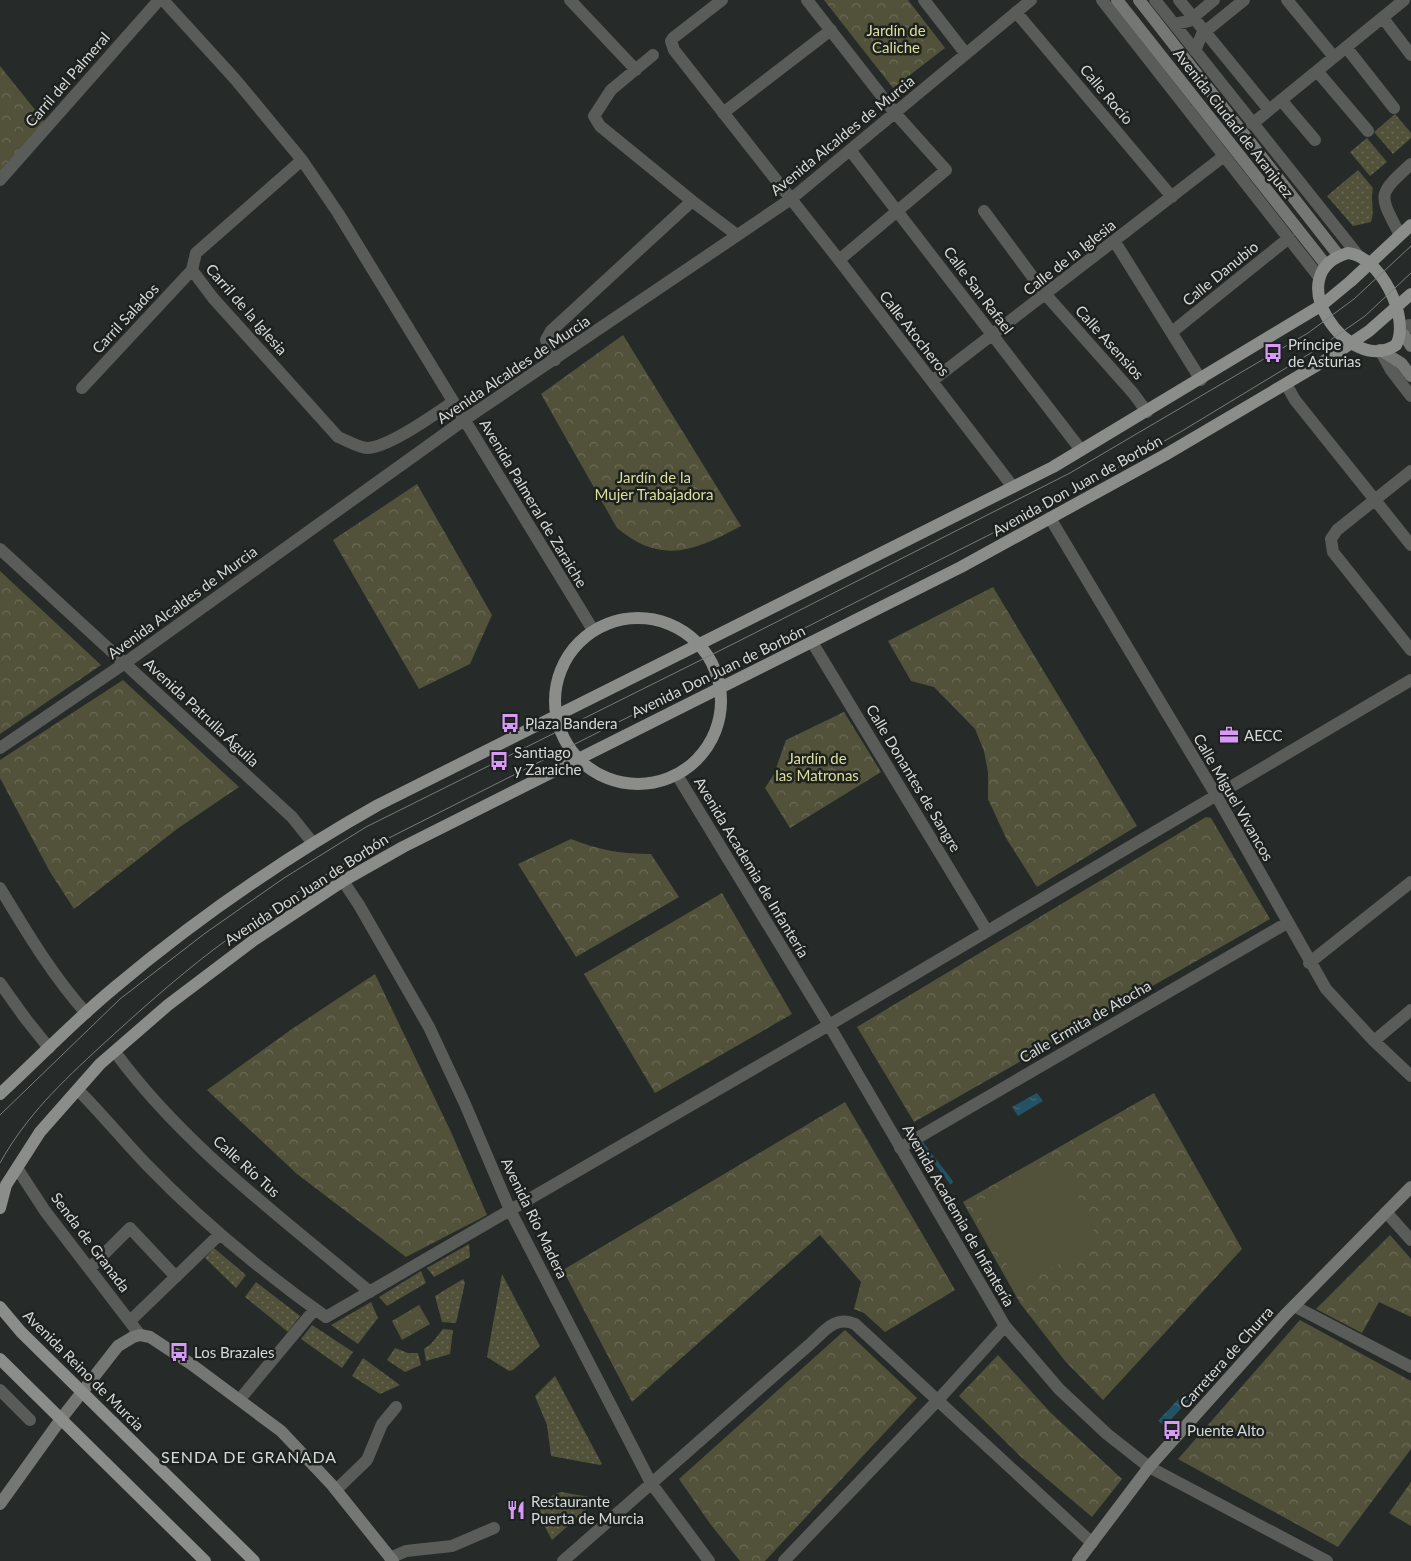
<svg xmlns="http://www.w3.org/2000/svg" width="1411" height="1561" font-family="Lato,sans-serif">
	<defs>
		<pattern id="grass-dots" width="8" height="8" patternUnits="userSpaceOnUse" patternTransform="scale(1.25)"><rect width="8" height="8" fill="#52523a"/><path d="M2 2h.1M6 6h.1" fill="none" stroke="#6a6a56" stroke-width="1.8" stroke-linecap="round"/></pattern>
		<pattern id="park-crowns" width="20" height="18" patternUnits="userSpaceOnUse" patternTransform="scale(1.25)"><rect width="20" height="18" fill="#52523a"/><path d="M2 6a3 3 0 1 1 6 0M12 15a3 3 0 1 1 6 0" fill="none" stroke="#6a6a56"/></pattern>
		<pattern id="water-ripples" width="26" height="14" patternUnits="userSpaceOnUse" patternTransform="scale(1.25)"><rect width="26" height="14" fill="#235264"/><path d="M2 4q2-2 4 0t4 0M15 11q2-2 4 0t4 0" fill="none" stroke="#426a79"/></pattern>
	</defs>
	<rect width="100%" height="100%" fill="#262b29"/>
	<path fill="url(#grass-dots)" d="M1395 114 1411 133V138L1393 154 1374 132Z
		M1367 138 1387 162 1370 176 1350 152Z
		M1358 170 1373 188C1370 200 1375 210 1371 222L1353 226 1327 196Z
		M469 1244 470 1257 434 1277 427 1268Z
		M214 1248 246 1275 236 1288 205 1258Z
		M421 1271 426 1283 387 1306 379 1297Z
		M502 1274 540 1346 513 1370 509 1371 487 1357Z
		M463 1279 465 1283 456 1323 442 1322 435 1296Z
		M256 1282 300 1316 288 1332 245 1297Z
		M371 1302 378 1318 358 1344 331 1325Z
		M312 1325 353 1352 342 1368 301 1339Z
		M443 1329 453 1330 450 1354 426 1361 424 1349 431 1344Z
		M395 1348 408 1353H418L421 1365 405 1372 387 1360Z
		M363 1358 400 1385 380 1394 352 1376Z
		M555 1376 602 1464 600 1465 551 1456 547 1425 535 1396Z
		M561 1492 595 1498 596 1501 552 1540C540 1518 530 1502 561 1492Z"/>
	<path fill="url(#park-crowns)" d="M824 0H908L945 48 893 88Z
		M0 66 48 126 0 180Z
		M623 335 741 526C695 551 661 565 617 528L541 394Z
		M417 484 492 615 470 664 419 689 333 540Z
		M0 571 101 665 0 734Z
		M993 587 1137 826 1037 887 1006 838 988 799V772L984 751 975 729 934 687 911 681 888 641Z
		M123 680 239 787 177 829 74 909 50 872 0 778V760Z
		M844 712 881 772 790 828 765 788 774 774 786 740Z
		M1206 817 1211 818 1270 919 914 1122 857 1027Z
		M571 839C598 850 622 854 651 854L679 897 576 957 518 864Z
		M722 893 792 1014 655 1093 584 974Z
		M375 974 451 1132 487 1215 406 1257 297 1174 207 1090 292 1029Z
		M1154 1093 1242 1249 1103 1400 1065 1361 1020 1303 963 1202Z
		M845 1102 955 1290 885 1332 864 1313 854 1309 861 1282 820 1235 632 1402 563 1270Z
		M1390 1235 1411 1259V1317L1379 1302 1362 1333 1316 1309Z
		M419 1305 430 1324 402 1340 392 1321Z
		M1300 1320 1411 1381V1449L1338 1547 1178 1459Z
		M845 1330 917 1398 765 1561H740L711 1525 679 1479Z
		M998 1355 1050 1412 1122 1479 1092 1517 1021 1457 959 1396Z
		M1411 1482V1526L1389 1513Z"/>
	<path fill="#52523a" d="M1059 1156 1100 1244 1018 1284 974 1205Z"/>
	<path fill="url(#water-ripples)" d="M1037 1093 1043 1101 1018 1116 1012 1107Z
		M1194 1386 1198 1390 1165 1426 1158 1421 1184 1393 1186 1398Z"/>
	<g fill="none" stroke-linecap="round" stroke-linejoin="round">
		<path stroke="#235264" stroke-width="4" d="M919 1140 951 1182"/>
		<path stroke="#5a5c5a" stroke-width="12" d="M163 0 235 79 302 160 196 253 192 270 213 298 338 437C346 440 359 448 367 448 388 448 435 414 453 402
			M570 0 636 70
			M722 0 673 38 671 41 674 50 839 260 1013 487
			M807 0 895 113 946 170 839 260
			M924 0 966 54
			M1102 0 1319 277
			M1155 0 1357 254
			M1179 0 1269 110
			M1287 0 1334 57
			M1016 12 1172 197
			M1383 18 1411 55
			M1174 24 1189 21 1214 0
			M1346 47 1394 108
			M1195 51 1202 34 1244 0
			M1317 71 1368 131
			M1281 100 1315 140
			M723 113 831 30
			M1252 124 1404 0
			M850 150 1081 450
			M302 160 338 213 593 630
			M0 180 159 0
			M692 201 737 235
			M984 211 1046 295 1133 393 1147 412
			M1400 235C1379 194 1376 196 1411 164
			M1115 242 1201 380
			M1409 325 1411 327
			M1172 332 1289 238
			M1380 350 1391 370 1411 396
			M555 360 546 340 551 331 692 201 600 126 594 116 611 90 653 55
			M932 381 1224 156
			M1286 384 1295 400 1411 545
			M82 388 192 270
			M1411 471 1337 530 1331 539 1333 552 1411 650
			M1050 518 1216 795 1326 989 1374 1041 1411 1076
			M0 549 292 817 312 842
			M812 642 987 931
			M0 748 125 663 464 420 791 199 1031 0
			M677 775 829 1025 1005 1326 1059 1389 1107 1434 1149 1467 1327 1561
			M343 881 359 905 429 1027 465 1104 510 1210 651 1483 709 1561
			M0 888C26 931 52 975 86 1013
			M1309 963 1411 882
			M0 983 25 1018 49 1048
			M1374 1041 1411 1010
			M115 1052C184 1146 281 1217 370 1292
			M78 1090C102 1114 123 1140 147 1165 201 1221 263 1272 326 1317L829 1025 1411 680
			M900 1148 1287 923
			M17 1168 45 1211 140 1335
			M1386 1212 1411 1240
			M90 1268 130 1228 176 1277
			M1294 1306 1411 1367
			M131 1320 220 1234
			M0 1390 30 1420
			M240 1399 315 1309
			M336 1490 367 1460 382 1424 396 1407
			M390 1558 406 1551 452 1546 494 1528
			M563 1561 809 1345C824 1332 834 1315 855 1324L1092 1543
			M784 1561 938 1400 1005 1326"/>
		<path stroke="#757774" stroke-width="12" d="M1117 0 1326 265
			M1139 0 1339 256
			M1404 335 1411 346
			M1380 350 1401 363 1411 376
			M0 1504 61 1419 118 1346 133 1337 140 1335 150 1337 191 1364 281 1431 332 1485 393 1561
			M1078 1561 1149 1467 1285 1315 1411 1187"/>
		<path stroke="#8a8d89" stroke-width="12" d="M1348 253C1380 256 1411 318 1396 345 1349 377 1277 273 1348 253Z
			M555 701a83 83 0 1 1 166 0a83 83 0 1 1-166 0Z
			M0 1094C38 1059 74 1021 114 988 196 919 284 858 378 805L1053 467 1322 305 1351 281 1411 225
			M0 1208 6 1185 40 1132 100 1064 168 1005 254 940 343 881 403 847 961 567 1165 455 1326 360 1369 331 1411 294
			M0 1307 21 1332 254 1561
			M0 1359 205 1561"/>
		<path stroke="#787c7b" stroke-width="1" d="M0 1115 120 999 204 934 284 878 366 827 737 642 1070 473 1308 333 1354 299 1411 246
			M0 1163C26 1116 62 1082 101 1046 137 1013 174 980 213 950 264 911 321 878 375 845L1080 489 1182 431 1319 348 1365 316 1411 273"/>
	</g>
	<defs>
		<g id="bus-bare" transform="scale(1.5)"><path d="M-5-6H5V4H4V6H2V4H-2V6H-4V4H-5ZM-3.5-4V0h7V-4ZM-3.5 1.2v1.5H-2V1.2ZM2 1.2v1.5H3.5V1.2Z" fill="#d99af7" stroke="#1d211f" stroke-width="2.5" paint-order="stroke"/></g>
		<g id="office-bare" transform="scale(1.5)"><path d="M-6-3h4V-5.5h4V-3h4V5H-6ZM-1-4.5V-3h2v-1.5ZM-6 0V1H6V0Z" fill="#d99af7" stroke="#1d211f" stroke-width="2.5" paint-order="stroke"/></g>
		<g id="restaurant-bare" transform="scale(1.5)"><path d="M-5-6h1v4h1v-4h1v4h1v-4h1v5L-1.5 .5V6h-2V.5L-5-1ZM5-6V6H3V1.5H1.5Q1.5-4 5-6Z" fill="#d99af7" stroke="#1d211f" stroke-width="2.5" paint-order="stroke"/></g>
	</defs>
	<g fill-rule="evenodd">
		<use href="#bus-bare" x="1273" y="353"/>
		<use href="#bus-bare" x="510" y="723"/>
		<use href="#office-bare" x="1229" y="735"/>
		<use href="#bus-bare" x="499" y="761"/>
		<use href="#bus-bare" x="179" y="1352"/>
		<use href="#bus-bare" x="1172" y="1430"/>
		<use href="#restaurant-bare" x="516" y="1510"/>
	</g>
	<g text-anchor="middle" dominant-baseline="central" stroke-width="5" stroke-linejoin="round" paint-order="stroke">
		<g font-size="15" fill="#dedf9a" stroke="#1d211f">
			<text x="896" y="30">Jardín de<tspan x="896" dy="17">Caliche</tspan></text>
			<text x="654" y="477">Jardín de la<tspan x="654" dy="17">Mujer Trabajadora</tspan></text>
			<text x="817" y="758">Jardín de<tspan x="817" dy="17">las Matronas</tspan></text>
		</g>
		<g font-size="15" fill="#d6d9d8" stroke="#1d211f">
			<text transform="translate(67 79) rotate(-49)">Carril del Palmeral</text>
			<text transform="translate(1107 94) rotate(50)">Calle Rocío</text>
			<text transform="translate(1234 123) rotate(52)">Avenida Ciudad de Aranjuez</text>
			<text transform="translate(842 135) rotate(-39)">Avenida Alcaldes de Murcia</text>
			<text transform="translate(1069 257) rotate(-38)">Calle de la Iglesia</text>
			<text transform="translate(1220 273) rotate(-39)">Calle Danubio</text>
			<text transform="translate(979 290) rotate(53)">Calle San Rafael</text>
			<text transform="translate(247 309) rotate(49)">Carril de la Iglesia</text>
			<text transform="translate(125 318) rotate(-47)">Carril Salados</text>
			<text transform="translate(915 333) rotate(52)">Calle Atocheros</text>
			<text transform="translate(1110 342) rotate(48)">Calle Asensios</text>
			<text transform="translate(513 369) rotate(-34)">Avenida Alcaldes de Murcia</text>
			<text transform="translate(1077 485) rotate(-29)">Avenida Don Juan de Borbón</text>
			<text transform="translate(534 503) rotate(59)">Avenida Palmeral de Zaraiche</text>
			<text transform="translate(182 602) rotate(-36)">Avenida Alcaldes de Murcia</text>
			<text transform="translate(718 671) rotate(-26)">Avenida Don Juan de Borbón</text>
			<text transform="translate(202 712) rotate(43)">Avenida Patrulla Águila</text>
			<text transform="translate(914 778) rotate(59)">Calle Donantes de Sangre</text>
			<text transform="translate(1234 797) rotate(60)">Calle Miguel Vivancos</text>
			<text transform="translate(752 867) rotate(59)">Avenida Academia de Infantería</text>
			<text transform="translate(306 889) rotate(-33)">Avenida Don Juan de Borbón</text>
			<text transform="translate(1085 1021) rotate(-30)">Calle Ermita de Atocha</text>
			<text transform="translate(247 1166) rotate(42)">Calle Río Tus</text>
			<text transform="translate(959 1215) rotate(60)">Avenida Academia de Infantería</text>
			<text transform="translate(535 1218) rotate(64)">Avenida Río Madera</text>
			<text transform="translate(91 1242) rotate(53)">Senda de Granada</text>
			<text transform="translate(1226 1357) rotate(-48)">Carretera de Churra</text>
			<text transform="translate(84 1370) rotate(45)">Avenida Reino de Murcia</text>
		</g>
		<g font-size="15" fill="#d6d9d8" stroke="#1d211f" text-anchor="start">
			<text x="1288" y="344">Príncipe<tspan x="1288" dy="17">de Asturias</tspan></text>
			<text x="525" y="723">Plaza Bandera</text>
			<text x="1244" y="735">AECC</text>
			<text x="514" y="752">Santiago<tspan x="514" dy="17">y Zaraiche</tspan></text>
			<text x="194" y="1352">Los Brazales</text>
			<text x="1187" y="1430">Puente Alto</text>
			<text x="531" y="1501">Restaurante<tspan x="531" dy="17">Puerta de Murcia</tspan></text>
		</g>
		<g font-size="16" letter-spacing="1" fill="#d3dad7" stroke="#1d211f">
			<text x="249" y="1456">SENDA DE GRANADA</text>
		</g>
	</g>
</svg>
